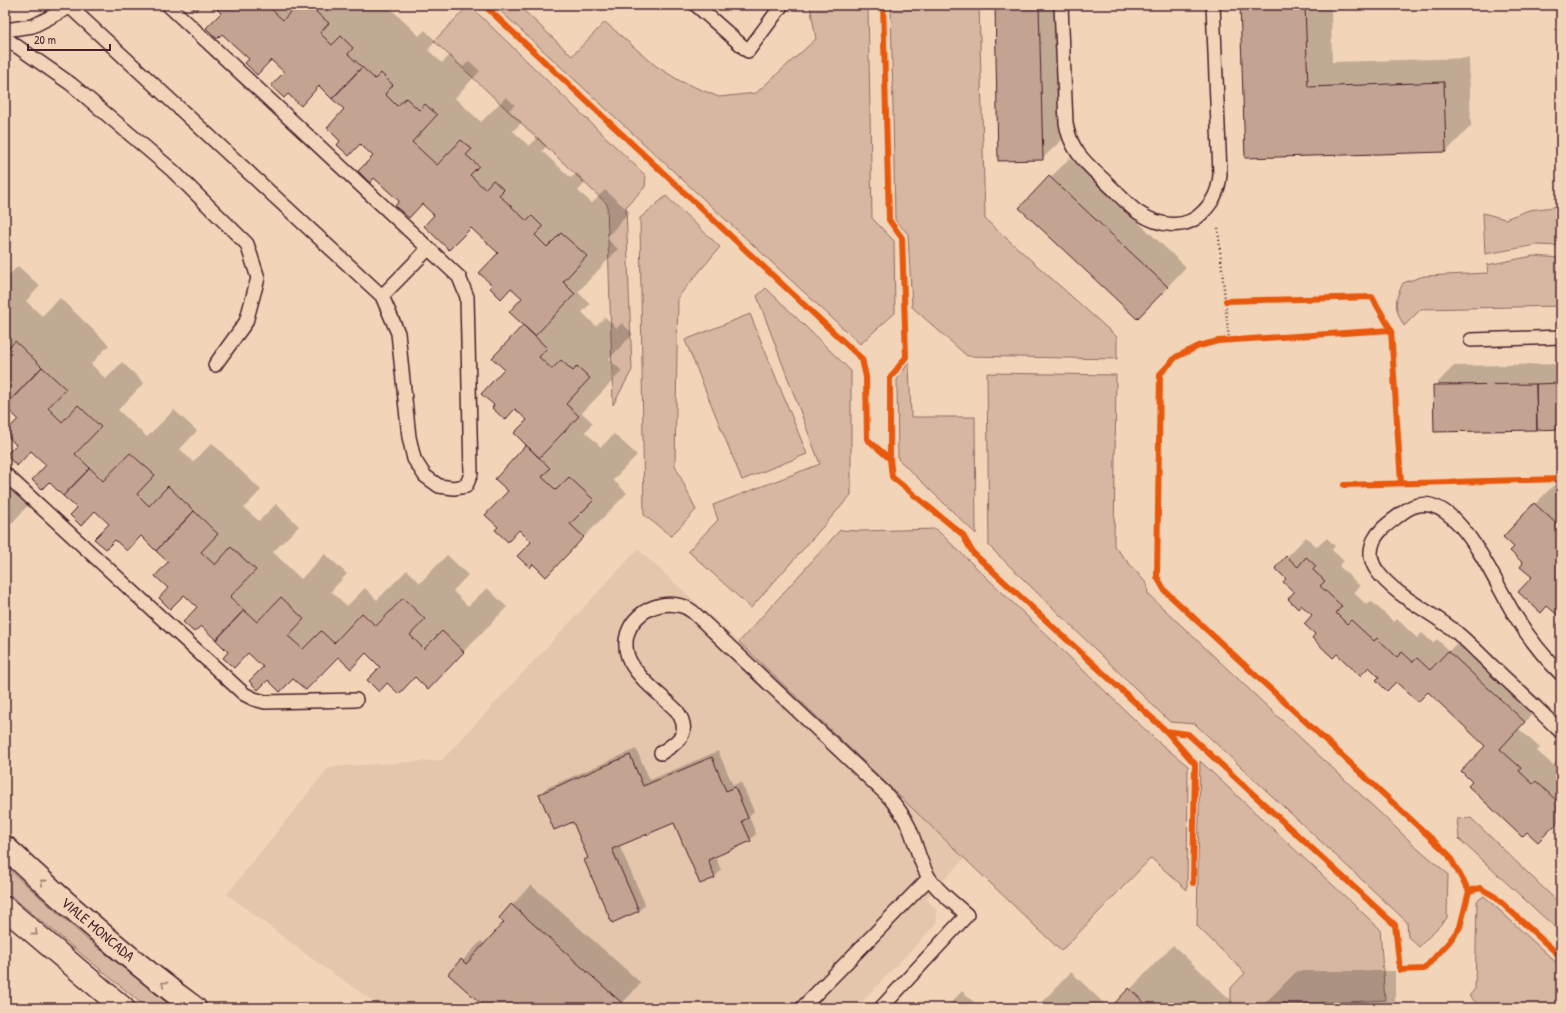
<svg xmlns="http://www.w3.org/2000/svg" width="1566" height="1013" font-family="'Patrick Hand',sans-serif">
	<rect width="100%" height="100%" fill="#f2d5b9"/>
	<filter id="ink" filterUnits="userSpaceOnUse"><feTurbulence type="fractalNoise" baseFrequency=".025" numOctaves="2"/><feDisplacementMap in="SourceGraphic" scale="8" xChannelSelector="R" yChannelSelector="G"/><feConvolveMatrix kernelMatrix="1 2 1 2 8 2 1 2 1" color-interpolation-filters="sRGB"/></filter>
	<g filter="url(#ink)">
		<path fill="#e4c6ad" d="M638 549 739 642 965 858 926 899 936 909 937 920 935 925 856 1008H383L315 961 227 894 329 767 442 760Z"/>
		<path fill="#d7b7a1" stroke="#906b66" d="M469 5 646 176 645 187 626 207 632 370 613 405 607 204 434 41Z
			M494 5H518L572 56 605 22 656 66 680 81 719 97 756 93 816 39 810 5H868L872 218 894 241 895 313 860 344Z
			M891 5H979L985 219 1117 337V359L967 356 912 307 908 234 895 220Z
			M666 196 720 247 678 297 675 465 696 510 671 536 644 515 640 218Z
			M1561 206V246L1537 245 1485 254 1483 213 1505 219 1529 210Z
			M1533 256 1561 258V306L1421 309 1404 326C1394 307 1394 302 1403 283L1424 276 1488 273 1487 265Z
			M766 288 851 371V495L751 608 688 551 718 520 713 505 820 464 757 296Z
			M750 314 807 454 742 480 685 340Z
			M909 362 911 417H975L976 534 898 459 897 380Z
			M987 373 1116 375 1114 546 1147 584 1148 594 1412 843 1448 874 1447 918 1419 947 1408 937 1407 922 1195 724 1170 722 989 546Z
			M936 529 1156 740 1188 766 1187 890 1151 858 1061 951 739 642 840 530 861 531Z
			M1200 761 1380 929 1385 1000 1231 1008V988L1245 973 1197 926Z
			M1471 818 1561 905V933L1459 839 1457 819Z
			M5 866 87 939 174 1008H147L17 901 5 890Z
			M1484 896 1561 967V1008H1482L1469 996 1475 989 1477 901Z"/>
		<path fill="#0003" d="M215 5H395L391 9 419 36 425 30 436 41 428 50 442 63 450 55 463 67 469 61 480 71 455 98 481 122 506 97 515 105 509 110 522 122 513 131 529 146 538 137 547 146 542 151 571 178 577 173 586 182 578 191 592 203 605 190 630 212 606 238 618 249 578 292 590 304 582 312 596 326 605 317 617 328 622 323 633 334 609 359 622 371 582 413 593 423 585 432 601 447 614 434 637 455 613 480 627 493 546 576 533 542 519 529 500 527 509 491 528 445V420L515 408 495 405 505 369 493 358 524 325 523 298 511 287 494 285 499 253 471 227 436 215 423 203 401 201 374 156 360 143 342 141 345 109 320 85 301 104 286 72 272 59H251L223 12Z
			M996 5H1064L1068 134 1042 159Z
			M1241 5H1331L1332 62 1469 58 1471 126 1446 152 1245 157Z
			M1070 158 1186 267 1156 299 1020 208Z
			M18 266 40 286 26 301 42 316 60 298 109 345 91 364 106 379 122 362 144 383 118 410 147 437 174 410 197 431 180 449 193 462 212 443 261 490 244 508 259 521 276 504 299 526 273 552 301 579 325 554 347 574 331 591 347 606 365 588 377 600 407 570 420 583 447 555 468 575 453 591 468 606 487 588 507 607 428 688 415 676 381 667 366 652 339 656 293 677 264 667 248 652H230L198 607 184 594 169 588V562L141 535 110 524 96 510 81 525 78 508 47 465 31 450 17 445 6 434 20 419 5 405V279Z
			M1561 364V428L1434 386 1454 366Z
			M1561 478V617L1534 577 1515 547 1535 504Z
			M5 482 29 504 5 531Z
			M1306 537 1317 547 1327 538 1335 546 1332 550 1344 561 1339 566 1360 586 1354 593 1367 605 1371 601 1394 622 1397 619 1417 638 1422 633 1433 643 1437 639 1449 651 1468 632 1543 702 1519 729 1540 748 1537 751 1553 765 1556 762 1561 767V817L1473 781 1486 746 1428 691 1381 677 1369 666 1317 634 1313 615 1295 592 1287 579 1276 568Z
			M636 749 650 780 718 751 733 785 741 782 754 811 749 816 756 834 750 840 715 856 721 870 715 877 701 883 674 821 619 845 645 904 639 911 586 860 589 857 573 820 540 794 546 788Z
			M531 885 641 983 618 1008H488L450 974 481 941 485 944 505 922 500 918Z
			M1173 945 1236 1005 1233 1008H1112Z
			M1297 971H1395V1001L1388 1008H1260Z
			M1071 972 1109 1008H1036Z
			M962 991 980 1008H946Z"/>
		<path fill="#c3a392" stroke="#4a1f2b" d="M190 5H201L196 11Z
			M213 5H267L283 20 297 5H322L316 12 329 23 320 33 332 45 341 36 353 48 348 54 362 67 332 99 319 86 301 106 288 94 284 98 271 86 284 72 271 60 257 75 245 63 249 59 222 34 217 39 206 28 221 13Z
			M995 5H1039L1043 160 998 161Z
			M1240 5H1305L1308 87 1444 82 1446 152 1245 158Z
			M362 67 375 79 381 73 393 85 385 94 397 106 406 98 419 110 425 104 437 115 412 142 437 165 461 140 472 149 466 155 479 166 470 175 485 189 493 180 504 190 499 195 527 221 532 216 543 227 535 235 547 247 561 233 587 256 563 282 575 294 535 336 509 312 522 298 511 288 501 299 490 288 492 285 479 273 498 253 471 228 449 250 424 226 434 215 422 204 409 218 395 206 399 201 374 178 370 183 358 171 373 156 360 144 349 156 337 145 340 141 327 128 344 109 332 99Z
			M1049 176 1168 287 1137 319 1019 208Z
			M523 325 547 348 539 357 552 369 561 360 573 371 577 366 590 378 566 404 579 416 539 458 514 433 527 420 515 409 505 420 492 408 494 405 481 394 504 369 492 358Z
			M15 341 42 367 5 406V352Z
			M42 367 66 389 48 408 62 422 78 405 101 427 75 454 90 468 63 496 49 482 42 489 32 480 46 465 31 451 17 466 6 455 16 445 5 433 18 419 5 406Z
			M1561 383V429L1537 430 1536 384Z
			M1536 384 1537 430 1434 432 1433 385Z
			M526 445 550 468 542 477 556 490 569 477 594 500 570 524 584 537 546 577 533 564 530 568 517 556 531 542 519 530 508 542 495 530 498 527 485 515 508 491 495 479Z
			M130 453 155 475 137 494 149 506 168 486 194 511 156 551 141 536 127 551 115 540 106 549 94 539 109 524 95 511 81 526 70 515 77 508 63 496 90 468 103 481Z
			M1534 503 1561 528V618L1547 606 1541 613 1518 592 1532 577 1520 567 1523 563 1510 551 1514 547 1503 537Z
			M194 511 218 534 201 552 215 565 231 547 256 570 230 597 244 610 216 640 201 626 194 632 183 622 197 607 184 595 170 609 159 598 168 588 155 576 168 562 156 551Z
			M1286 556 1298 567 1306 557 1316 566 1313 570 1325 581 1320 586 1342 606 1336 613 1347 624 1351 620 1374 641 1377 638 1397 657 1402 652 1413 662 1417 658 1430 670 1448 651 1525 722 1500 749 1521 768 1519 771 1533 784 1536 781 1558 802 1561 799V819L1538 842 1527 832 1522 837 1468 786 1472 782 1461 771 1485 746 1428 692 1418 702 1396 682 1387 691 1376 680 1379 677 1369 667 1360 676 1337 654 1333 658 1312 638 1315 634 1304 624 1312 615 1301 605 1298 609 1288 599 1294 592 1283 582 1286 579 1275 568Z
			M281 597 304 619 288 636 303 649 321 631 334 643 362 613 376 626 403 598 425 619 410 635 424 649 442 631 464 652 428 690 415 677 399 694 387 683 379 692 367 680 380 667 366 653 351 669 338 657 306 690 293 679 280 692 268 680 258 690 249 681 263 667 248 653 234 668 223 658 228 652 216 640 244 610 257 622Z
			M1561 620V629L1557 625Z
			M630 755 643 786 712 757 726 791 735 787 748 818 742 821 751 841 708 860 715 878 700 884 674 823 612 849 639 911 612 923 584 860 588 858 573 822 554 830 539 794Z
			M511 904 622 1003 618 1008H486L448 974 461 959 466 964 504 922 499 918Z
			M1129 988 1150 1008H1110Z"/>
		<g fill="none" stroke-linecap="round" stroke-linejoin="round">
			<g stroke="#4a1f2b" stroke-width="16">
				<path id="lane" d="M696 5 748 51 782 5
					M1061 5 1066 123C1071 154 1089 165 1110 186 1119 194 1128 206 1139 213 1159 226 1185 231 1203 212 1214 201 1219 190 1220 174L1213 5
					M70 7 382 296 398 333 409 437 414 459 425 476 439 486 454 488 466 486 471 474 467 297 459 277 168 5
					M5 30 33 26 74 5
					M5 38 71 84 172 170 247 244 258 278 246 322 215 365
					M382 296 428 249
					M1471 340 1561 337
					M5 474 244 694 254 699 265 702 356 700
					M1561 674C1544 657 1529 638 1516 617 1495 586 1453 473 1402 513 1391 522 1380 528 1374 540 1369 551 1370 561 1377 571 1396 597 1432 612 1456 632 1468 642 1480 654 1491 665 1514 687 1538 709 1561 732
					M661 753C679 741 692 733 677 711 662 696 635 676 628 657 617 624 651 597 682 606 686 607 690 610 693 612L886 794C895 804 903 814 909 827 916 843 919 861 928 876 937 891 954 903 967 915L881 1008
					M802 1008 929 878"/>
			</g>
			<g stroke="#4a1f2b" stroke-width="25">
				<path id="secondary" d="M5 847C64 902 129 960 195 1008
					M5 908 123 1008"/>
			</g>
			<path stroke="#4a1f2b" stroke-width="2.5" stroke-dasharray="1 3" stroke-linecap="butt" d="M1218 228 1229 340"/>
			<use href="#lane" stroke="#f2d5b9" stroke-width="13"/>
			<use href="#secondary" stroke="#f2d5b9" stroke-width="22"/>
			<g stroke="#f2d5b9" stroke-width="8">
				<path id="cycleway" d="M484 5 862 359 866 377 867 439 890 459
					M883 5 889 220 902 238 906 357 890 378V459L892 477 962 534 973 553 1166 731 1188 734 1395 925 1400 970 1424 969 1449 942 1460 927 1469 891 1480 888 1494 896 1561 957
					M1226 301 1372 297 1391 330
					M1401 483 1391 330 1218 341 1199 346 1176 357 1160 374 1157 577 1165 591 1448 854 1469 891
					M1344 485 1561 479
					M1166 731 1195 764 1193 883"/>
			</g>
			<use href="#cycleway" stroke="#e8590c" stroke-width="6"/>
		</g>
		<defs><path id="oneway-chevron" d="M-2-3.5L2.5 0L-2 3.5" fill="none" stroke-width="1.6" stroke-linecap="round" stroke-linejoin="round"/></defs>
		<g stroke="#9e7a72">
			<use href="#oneway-chevron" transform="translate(43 882) rotate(-139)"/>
			<use href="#oneway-chevron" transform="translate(35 933) rotate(40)"/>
			<use href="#oneway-chevron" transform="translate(164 984) rotate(-141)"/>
		</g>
	</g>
	<g text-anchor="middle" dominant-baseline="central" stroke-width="4" stroke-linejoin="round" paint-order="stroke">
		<g font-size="15" fill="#4a1f2b" stroke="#f2d5b9">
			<text transform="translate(98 929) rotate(40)">VIALE MONCADA</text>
		</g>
	</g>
	<rect width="1566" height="1013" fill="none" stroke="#f2d5b9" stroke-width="20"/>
	<rect x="10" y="10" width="1546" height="993" fill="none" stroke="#4a1f2b" stroke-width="1.5" filter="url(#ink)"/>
	<path d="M28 44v6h82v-6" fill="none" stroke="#4a1f2b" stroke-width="2"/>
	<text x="34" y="44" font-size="12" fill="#4a1f2b" stroke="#f2d5b9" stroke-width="3" paint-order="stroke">20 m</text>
</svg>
